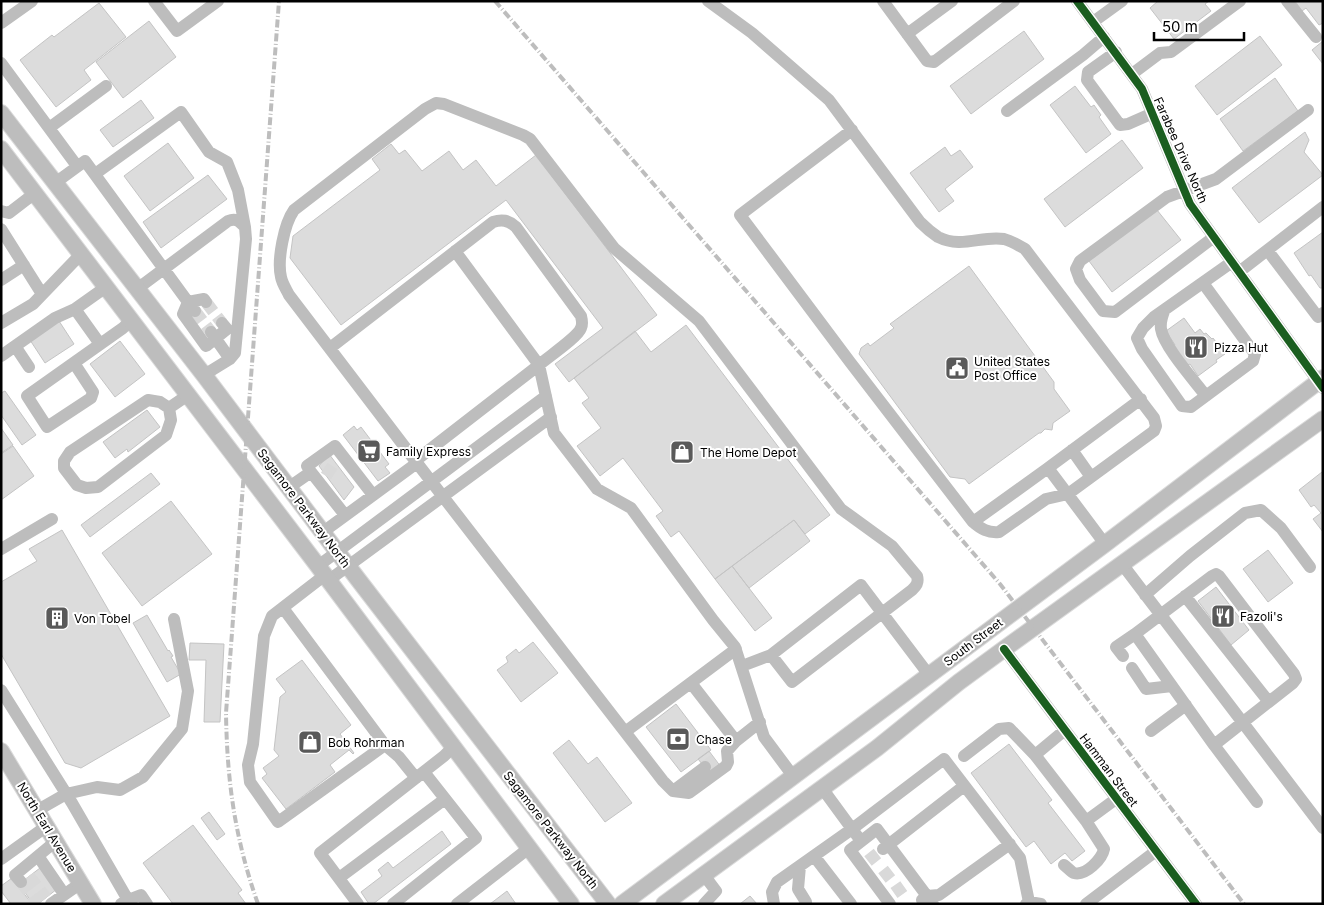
<svg xmlns="http://www.w3.org/2000/svg" width="1324" height="905" font-family="Inter,sans-serif">
	<rect width="100%" height="100%" fill="#fff"/>
	<path fill="#dcdcdc" stroke="#c4c4c4" d="M1158 1H1209L1205 4 1211 11 1174 39 1150 8Z
		M1295 1H1323V23L1319 25 1306 8 1302 11Z
		M99 3 126 37 84 70 91 80 56 107 20 60 52 35 54 37Z
		M149 21 176 57 123 98 96 62Z
		M1024 31 1044 59 971 114 950 86Z
		M1260 36 1282 65 1217 115 1195 86Z
		M1323 41V64L1312 50Z
		M1275 78 1298 111 1243 151 1220 119Z
		M1075 86 1091 107 1094 105 1101 115 1099 117 1111 134 1086 153 1050 105Z
		M141 100 154 118 113 147 100 130Z
		M1305 132 1309 140 1304 152 1323 175 1259 223 1232 188Z
		M1122 140 1143 168 1065 227 1044 199Z
		M168 143 194 178 150 211 124 176Z
		M391 144 399 154 405 150 422 171 449 151 463 170 476 160 496 186 536 155 657 315 569 382 555 364 603 328 506 200 341 325 290 258 293 236 380 170 372 159Z
		M945 147 951 156 960 150 973 167 945 189 954 201 939 212 910 173Z
		M208 175 227 199 161 248 143 222Z
		M1157 210 1181 240 1112 292 1089 261Z
		M1323 232V288H1320L1311 275 1309 276 1294 253Z
		M969 266 1054 382V389L1070 411 1053 423 1052 430 1045 429 1041 433H1039L969 484 965 479 950 477 859 354 861 348 868 343 870 346 894 328 890 324Z
		M1184 318 1195 333 1200 329 1204 334 1206 333 1212 339 1213 338 1225 354 1216 360 1217 362 1198 376 1190 364 1186 366 1167 351 1175 345 1166 331Z
		M59 321 74 344 45 363 30 340Z
		M686 325 830 515 805 534 794 520 715 579 679 531 671 537 656 516 663 511 623 458 600 476 577 446 601 428 582 403 589 398 574 378 635 331 651 352Z
		M120 341 145 374 115 397 90 364Z
		M5 391 36 435 22 445 1 415V393Z
		M147 410 160 427 128 452 127 449 115 458 103 442Z
		M354 426 357 430 361 427 389 464 385 467 390 473 378 481 343 435Z
		M1 428 13 445 1 453Z
		M13 446 34 476 1 500V454Z
		M329 454 354 487 344 500 319 466Z
		M1322 472 1323 474V532L1313 519 1321 513 1314 505 1311 507 1299 490Z
		M151 473 160 484 90 537 81 525Z
		M171 501 212 554 142 606 102 553Z
		M794 520 810 541 749 588 732 566Z
		M62 530 170 716 81 768 65 763 1 654V582L37 561 29 549Z
		M1268 550 1293 583 1268 602 1243 569Z
		M732 566 772 618 755 631 715 579Z
		M1216 587 1249 630 1231 645 1198 601Z
		M147 615 168 651 169 650 173 656 171 657 181 674 167 682 133 623Z
		M533 642 558 673 521 702 497 670 508 662 506 657 516 649 519 653Z
		M190 643 224 644 220 722H204L206 660H189Z
		M302 660 351 725 340 734 354 753 353 754 349 750 330 765 335 772 286 809 262 778 267 774 263 768 279 756 274 750 280 697 286 692 276 679Z
		M676 704 711 750 681 772 646 727Z
		M569 740 588 764 597 757 632 803 605 822 553 753Z
		M1009 744 1052 800 1048 803 1085 851 1072 861 1065 853 1051 864 1034 841 1026 847 971 773Z
		M709 751 721 767 711 775 698 759Z
		M209 812 225 834 217 840 201 818Z
		M193 825 242 890 238 893 246 904H173L143 863Z
		M442 831 451 844 373 904H369L361 892 382 876 378 870 388 862 393 868Z
		M40 868 57 889 38 904H33L19 884Z
		M12 878 32 904H11L1 891V886Z
		M507 891 516 904H490Z
		M750 896 757 904H740Z"/>
	<g fill="none" stroke-linecap="round" stroke-linejoin="round">
		<path stroke="#d9d9d9" stroke-width="12" stroke-dasharray="12 6" stroke-linecap="butt" d="M206 302 222 323
			M195 311 211 332
			M326 476 335 462
			M705 767 715 759
			M868 861 882 850
			M29 876 46 898
			M882 878 896 867
			M21 882 38 904
			M894 893 908 883"/>
		<g stroke="#dbdbdb" stroke-width="18">
			<path id="major" d="M1 113 204 375 357 578 608 904
				M1 149 318 566 571 904
				M1 751 93 904
				M622 904 1105 544 1323 378
				M664 904 877 748 959 682 1004 649 1323 419"/>
		</g>
		<path stroke="#bdbdbd" stroke-width="12" d="M154 1 177 31 218 1
			M708 1 752 33 829 100 920 222C926 228 932 233 938 237 962 249 982 235 1004 239 1012 241 1018 245 1025 249L1154 418 1156 426 1154 431 1068 494 1046 499 999 532C988 533 981 529 973 522
			M883 1 927 61 934 62 1014 1
			M1077 1 1142 89 1190 204 1323 388
			M1287 1 1316 37
			M1093 22 1122 1
			M1 23 32 1
			M907 34 952 1
			M1116 52 1088 72 1087 80 1120 125 1128 124 1153 113
			M1 63 77 166
			M1132 74 1160 53 1171 52 1240 1
			M1007 111 1083 55 1104 37
			M49 128 106 86
			M852 130 740 215 850 362 973 522 1048 468
			M95 174 181 112 209 152 227 162 238 190 245 227
			M55 183 85 161 188 302 204 299 206 302
			M1 211 9 213 35 193
			M1 229 42 294
			M1214 237 1115 312 1103 311 1080 280 1076 269 1080 261 1167 197 1216 179 1308 110
			M1268 251 1318 317 1323 313
			M1239 272 1323 207
			M1 280 24 265
			M1203 283 1255 354 1253 361 1191 407 1182 406 1142 349 1137 338 1143 328 1154 317 1232 262
			M137 289 228 221C236 218 239 221 245 227L246 239 235 353 230 359 204 375
			M1165 309C1162 316 1160 322 1161 329 1164 347 1194 380 1206 396
			M195 311 188 302 183 314 206 346 227 329 222 323
			M1 323 33 304 81 254
			M211 332 230 359
			M100 344 75 309 106 287
			M15 346 29 367
			M330 348 493 222C502 219 508 220 516 227L581 316C582 320 583 324 581 328 578 337 548 357 539 365L554 433 597 489 631 508 713 620 735 647 764 737 793 776
			M1 356 55 318 75 309
			M74 363 93 392 91 398 47 427 27 396 123 328 131 320
			M169 408 171 420 166 435 98 487 86 488 77 485 64 468V461L70 452 148 400 160 402 169 408 188 395
			M1072 450 1091 477
			M415 461 539 365 455 251
			M417 463 289 295C286 289 282 283 281 277 277 260 284 224 294 210L425 109 436 103 444 104 523 135 530 139 614 248 699 321 841 509 892 546 917 576C919 583 916 586 912 590L792 682 771 655 742 666
			M311 472 307 466 335 446 373 495
			M288 488 311 472 345 515
			M323 532 417 463 663 781 673 791 689 793 726 766 728 762 727 751 736 741 760 722
			M1105 544 1048 468 1141 399
			M1 549 52 519
			M1122 564 1323 828
			M318 566 546 396
			M1216 574 1219 576 1294 674 1296 679 1293 683 1214 745 1135 634 1212 576Z
			M329 580 551 417
			M1145 595 1190 556 1245 513 1261 510 1281 528 1310 567
			M1185 596 1269 702
			M283 608 385 745 278 822 250 782 248 765 253 744 264 636 272 616 325 575
			M1004 649 1196 904
			M771 655 861 585 929 675
			M1123 656 1116 647 1135 634
			M1132 668 1146 689 1172 686
			M691 683 736 741
			M1 690 72 803 128 900 121 904
			M1065 730 1035 755 1086 821 1116 799
			M1151 731 1186 705
			M625 732 736 649
			M385 745 399 757 416 778
			M1214 745 1257 802
			M964 756 999 729 1009 728 1035 755
			M673 791 705 767
			M38 810 66 794 97 787 120 790 143 777 182 729 188 691 174 619
			M861 841 852 829 944 759 1020 858 1029 902
			M883 849 964 786
			M38 856 64 894
			M814 856 851 904
			M1 859 47 826
			M1064 865C1067 867 1071 872 1074 873 1086 876 1102 859 1104 849L1086 821
			M800 866 798 889 806 902
			M339 878 445 799
			M21 882 15 875 56 841
			M128 900 141 895 147 904
			M922 900 927 896 939 895 1010 844
			M51 904 81 883
			M358 904 320 853 444 756 453 747
			M393 904 476 838 424 772
			M457 904 529 848
			M704 904 716 891 704 875
			M774 904 772 892 777 882 852 829 822 788
			M890 904 850 850 877 829 933 904
			M1026 904 1029 902 1041 904
			M1086 904 1156 851"/>
		<use href="#major" stroke="#bdbdbd" stroke-width="16"/>
		<path stroke="#bdbdbd" stroke-width="4" stroke-dasharray="8 2.5 1 2.5" stroke-linecap="butt" d="M495 1 1000 584 1244 904
			M258 904C235 839 227 782 226 713L279 1"/>
		<g stroke="#fff" stroke-width="11">
			<path id="cycleway" d="M1077 1 1142 89 1190 204 1323 388
				M1004 649 1196 904"/>
		</g>
		<use href="#cycleway" stroke="#1b5e20" stroke-width="8"/>
	</g>
	<defs>
		<g id="restaurant-square" transform="scale(1.25)"><rect x="-9" y="-9" width="18" height="18" rx="4" fill="#595959" stroke="#fff"/><path d="M-5-6h1v4h1v-4h1v4h1v-4h1v5L-1.5 .5V6h-2V.5L-5-1ZM5-6V6H3V1.5H1.5Q1.5-4 5-6Z" fill="#fff"/></g>
		<g id="civic-square" transform="scale(1.25)"><rect x="-9" y="-9" width="18" height="18" rx="4" fill="#595959" stroke="#fff"/><path d="M-.6-6.5H3V-4.5H.6V-3L4-1V1h2V6H-6V1h2V-1L-.6-3ZM-1.2 2.5V6h2.4V2.5Z" fill="#fff"/></g>
		<g id="supermarket-square" transform="scale(1.25)"><rect x="-9" y="-9" width="18" height="18" rx="4" fill="#595959" stroke="#fff"/><path d="M-6-5.5h2.5l.6 2H6L4.5 2H-2.5L-4.4-4H-6ZM-1.5 3.2a1.3 1.3 0 1 0 .1 0ZM3 3.2a1.3 1.3 0 1 0 .1 0Z" fill="#fff"/></g>
		<g id="shop-square" transform="scale(1.25)"><rect x="-9" y="-9" width="18" height="18" rx="4" fill="#595959" stroke="#fff"/><path d="M-5-2.5h2.3a2.7 3.5 0 0 1 5.4 0H5L5.5 6h-11ZM-1.5-2.5h3a1.5 2.3 0 0 0-3 0Z" fill="#fff"/></g>
		<g id="building-square" transform="scale(1.25)"><rect x="-9" y="-9" width="18" height="18" rx="4" fill="#595959" stroke="#fff"/><path d="M-4-6H4V6H1V3H-1V6H-4ZM-2.5-4.3h1.7v1.8h-1.7ZM.8-4.3h1.7v1.8H.8ZM-2.5-1h1.7V.8h-1.7ZM.8-1h1.7V.8H.8Z" fill="#fff"/></g>
		<g id="bank-square" transform="scale(1.25)"><rect x="-9" y="-9" width="18" height="18" rx="4" fill="#595959" stroke="#fff"/><path d="M-6-4H6V4H-6ZM0-2.3a2.3 2.3 0 1 0 0 4.6a2.3 2.3 0 1 0 0-4.6Z" fill="#fff"/></g>
	</defs>
	<g fill-rule="evenodd">
		<use href="#restaurant-square" x="1196" y="347"/>
		<use href="#civic-square" x="957" y="368"/>
		<use href="#supermarket-square" x="369" y="451"/>
		<use href="#shop-square" x="682" y="452"/>
		<use href="#restaurant-square" x="1223" y="616"/>
		<use href="#building-square" x="57" y="618"/>
		<use href="#bank-square" x="678" y="739"/>
		<use href="#shop-square" x="310" y="742"/>
	</g>
	<g text-anchor="middle" dominant-baseline="central" stroke-width="4" stroke-linejoin="round" paint-order="stroke">
		<g font-size="12" fill="#000" stroke="#fff">
			<text transform="translate(1181 150) rotate(66)">Farabee Drive North</text>
			<text transform="translate(304 508) rotate(53)">Sagamore Parkway North</text>
			<text transform="translate(973 642) rotate(-37)">South Street</text>
			<text transform="translate(1109 770) rotate(53)">Hamman Street</text>
			<text transform="translate(47 827) rotate(59)">North Earl Avenue</text>
			<text transform="translate(551 830) rotate(52)">Sagamore Parkway North</text>
		</g>
		<g font-size="12" fill="#000" stroke="#fff" text-anchor="start">
			<text x="1214" y="347">Pizza Hut</text>
			<text x="974" y="361">United States<tspan x="974" dy="14">Post Office</tspan></text>
			<text x="386" y="451">Family Express</text>
			<text x="700" y="452">The Home Depot</text>
			<text x="1240" y="616">Fazoli's</text>
			<text x="74" y="618">Von Tobel</text>
			<text x="696" y="739">Chase</text>
			<text x="328" y="742">Bob Rohrman</text>
		</g>
	</g>
	<rect width="1324" height="905" fill="none" stroke="#000000" stroke-width="5"/>
	<path d="M1154 32v8h90v-8" fill="none" stroke="#000000" stroke-width="2.5"/>
	<text x="1162" y="32" font-size="15" fill="#000000" stroke="#ffffff" stroke-width="4" paint-order="stroke">50 m</text>
</svg>
